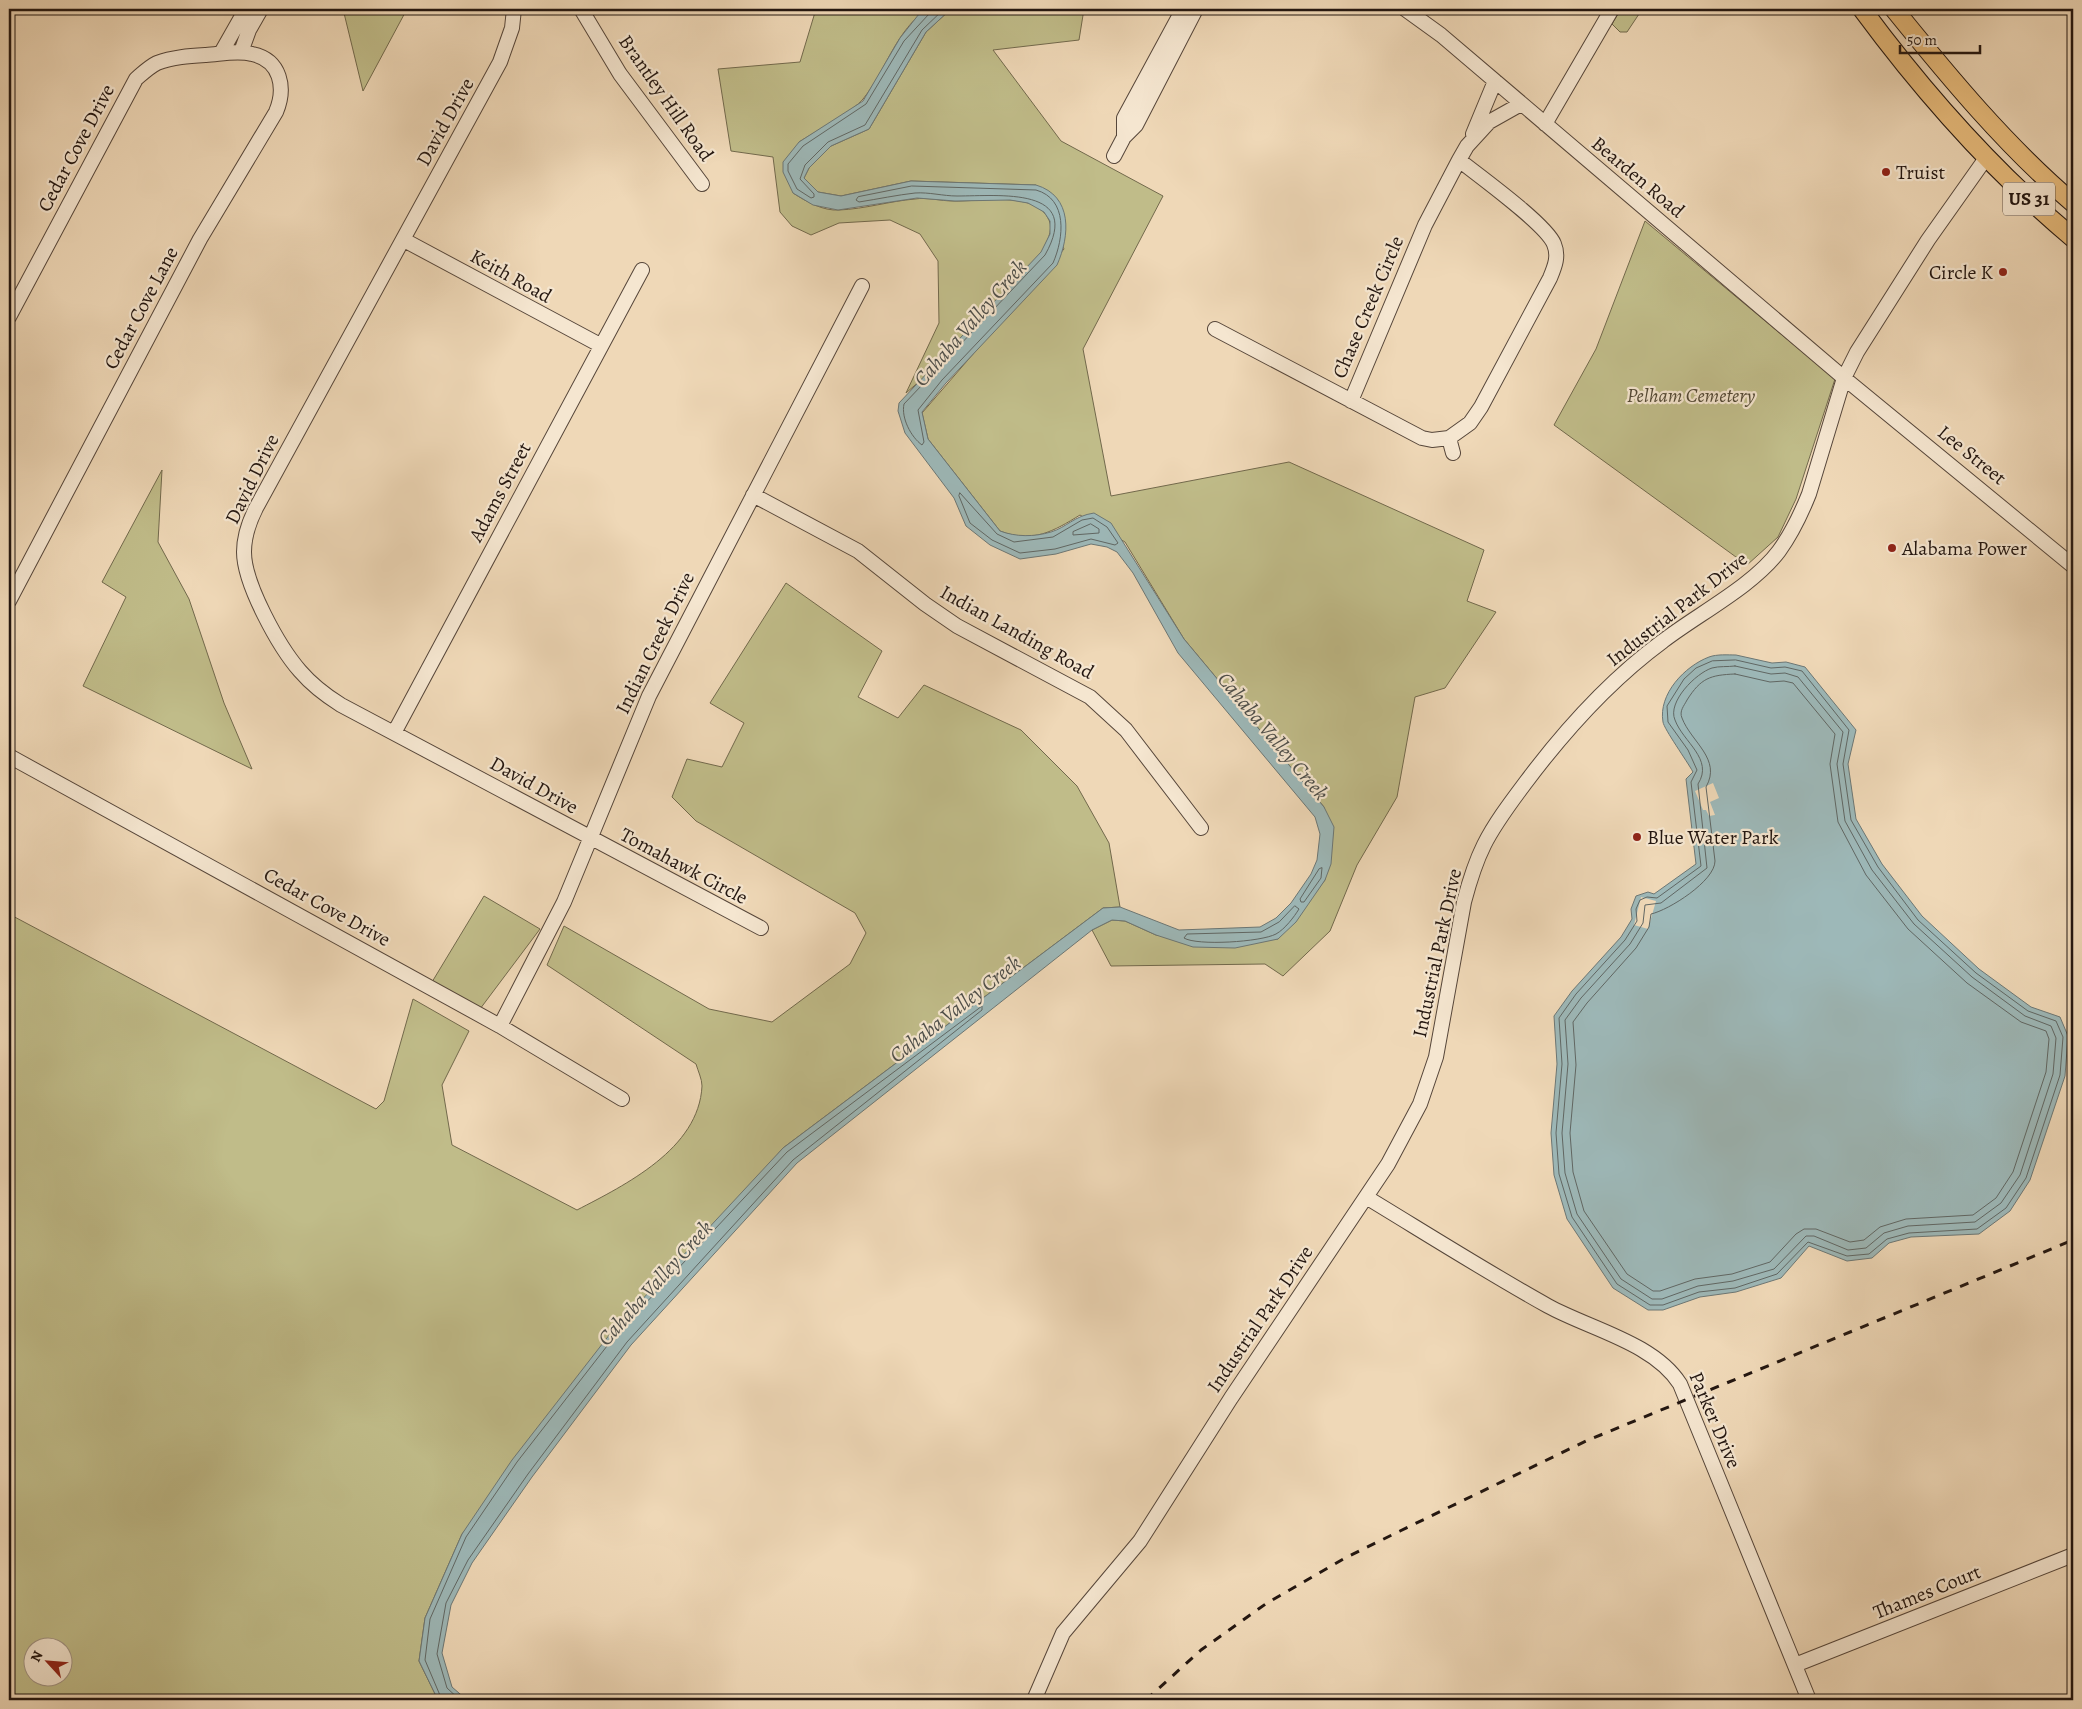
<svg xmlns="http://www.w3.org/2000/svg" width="2082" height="1709" font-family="Alegreya,serif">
	<rect width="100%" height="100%" fill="#efd8b7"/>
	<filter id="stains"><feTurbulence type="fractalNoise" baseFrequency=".004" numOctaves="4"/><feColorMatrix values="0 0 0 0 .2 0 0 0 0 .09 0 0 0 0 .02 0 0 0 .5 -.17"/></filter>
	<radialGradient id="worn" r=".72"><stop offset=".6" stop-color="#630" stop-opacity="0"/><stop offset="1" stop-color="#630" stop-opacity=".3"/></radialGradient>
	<path fill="#c0bc89" stroke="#72694c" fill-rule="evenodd" d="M343 9H407L363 91Z
		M816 9H928C896 29 886 71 863 99 855 110 813 133 799 142L793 193C807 202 823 211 839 210 865 209 890 201 915 199 927 197 941 201 953 201 979 202 1036 190 1049 220 1054 231 1046 242 1042 252L929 373 906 393 939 323 938 261 920 234 890 220 839 223 811 235 792 226 780 212 773 157 731 151 718 69 800 62Z
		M951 9H1084L1079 40 993 50 1061 141 1163 196 1083 349 1111 496 1289 462 1484 550 1467 601 1496 612 1445 688 1415 697 1397 797 1357 865 1330 931 1283 976 1265 964 1111 966 1092 930 1112 920 1125 921 1156 935 1278 939 1325 880 1324 807 1184 639 1125 542 1080 515C1054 531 1032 544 1000 531L928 439 922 413 1064 249 1036 185 911 181 841 196 818 192 804 178 809 168 831 146 869 129 926 32Z
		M1621 9H1652L1639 14 1627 32H1620L1612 24Z
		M1645 221 1835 379 1796 499 1778 537 1747 565 1554 425 1596 349Z
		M162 470 158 542 189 599 224 703 252 769 83 686 126 597 102 582Z
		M786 583 882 651 858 697 898 718 924 685 1021 730 1077 786 1109 843 1120 907 1103 908 783 1148 462 1534 425 1618 419 1661 438 1700H9V914L376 1109 384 1101 413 999 469 1031 442 1085 452 1145 577 1210C625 1185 699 1149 702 1086 702 1079 698 1071 696 1064L547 965 564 926 709 1009 772 1022 850 964 866 933 855 913 696 821 672 797 687 759 722 767 744 723 710 703ZM32 1646H62V1676H32Z
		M484 896 540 929 480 1009 432 982Z"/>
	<path fill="#9db8b8" stroke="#6c7775" d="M928 9H951L926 32 869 129 831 146 809 168 804 178 818 192 841 196 911 181 1036 185C1073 196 1070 236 1057 265L946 383 922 412 928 439 1000 531C1016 537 1034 537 1051 532 1067 527 1074 516 1094 513L1111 523 1184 639 1324 807 1334 827 1331 864 1325 880 1296 922 1278 939 1235 948 1193 947 1156 935 1125 921 1112 920 1092 930 797 1163 631 1345 532 1477 472 1563 451 1605 442 1653 452 1687 467 1700H438L419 1661 425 1618 462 1534 512 1460 610 1334 783 1148 1103 908 1120 907 1179 930 1260 927 1276 918 1291 903 1311 874 1317 860 1320 834 1315 817 1178 653 1133 573 1117 552 1107 547 1091 544 1056 554 1020 559 990 545 966 526 954 498 905 433 898 411 899 403 1041 252 1050 234V221L1044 212 1028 203 1010 200 955 201 917 198 838 210 813 205 793 193 783 172V162L799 142 863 101 900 38 919 14Z
		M1736 655 1772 663 1786 662 1805 667 1856 730 1848 764 1856 819 1882 864 1922 916 1979 969 2031 1007 2060 1017 2068 1036 2065 1076 2030 1180 2010 1211 1979 1234 1911 1237 1889 1243 1872 1258 1847 1261 1809 1246 1781 1278 1736 1292 1700 1297 1663 1310H1648L1613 1288 1567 1219 1554 1175 1551 1133 1557 1064 1554 1016 1572 991 1621 937 1632 919 1631 909 1636 896 1648 892 1654 894 1696 864 1686 779 1693 772C1687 761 1664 729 1663 722 1658 694 1685 666 1709 657 1717 654 1728 655 1736 655Z"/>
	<path fill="#efd8b7" d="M1713 783 1719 798 1710 802 1715 815 1709 816 1706 810H1703L1695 791Z
		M1641 897 1656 901 1648 929 1634 925Z"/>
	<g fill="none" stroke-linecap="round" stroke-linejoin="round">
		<path stroke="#606764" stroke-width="1" d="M930 9 929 14 904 41 866 104 803 146 788 164V171L797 189 811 198 814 197V194L800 179 805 165 828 142 865 125 922 30 944 9
			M912 186 1036 190C1068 199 1064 238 1053 263L942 380 918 410 924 442 922 445C911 437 901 418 904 404L1045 255C1084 186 999 196 957 196 943 196 929 192 915 193 897 195 878 199 859 202L856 200 858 197Z
			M960 493 997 534 1014 542 1053 537 1082 520 1093 518 1107 527 1118 543 1115 545 1091 539 1055 549 1020 553 992 540 970 523 959 496Z
			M1091 524 1099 529V533L1073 535V532Z
			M1736 660 1771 668 1785 667 1802 671 1849 730 1843 764 1851 820 1878 867 1918 920 1976 973 2028 1011 2056 1021 2063 1037 2060 1075 2026 1178 2006 1208 1977 1229 1909 1233 1887 1239 1869 1254 1847 1256 1808 1242 1777 1274 1735 1288 1699 1292 1663 1305H1650L1617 1284 1572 1217 1559 1174 1556 1133 1562 1064 1559 1018 1576 994 1625 940 1637 921 1636 909 1640 900 1647 897 1657 898 1701 866 1691 782 1697 770 1688 750 1668 722 1667 706 1684 679 1696 668 1712 661Z
			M1735 666 1771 674 1785 673 1798 677 1843 732 1837 764 1845 821 1872 870 1914 924 1972 977 2025 1016 2051 1026 2056 1038 2053 1074 2020 1175 2001 1203 1975 1222 1908 1226 1884 1233 1866 1248 1848 1250 1814 1236H1806L1774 1269 1733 1281 1698 1286 1662 1299H1652L1621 1279 1577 1214 1565 1173 1562 1133 1568 1064 1565 1020 1581 998 1630 944 1643 923 1645 905 1661 903 1707 868 1698 784C1714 759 1683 742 1675 720 1667 702 1696 673 1712 668 1719 666 1728 667 1735 666Z
			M1735 674 1770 682 1784 681 1793 683 1835 734 1830 764 1838 822 1866 875 1908 929 1967 983 2021 1022 2046 1031 2049 1039 2046 1072 2013 1172 1996 1198 1973 1215 1906 1219 1880 1227 1864 1240 1850 1242 1816 1229H1804L1796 1234 1770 1262 1732 1274 1695 1279 1660 1291H1653L1627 1274 1584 1211 1573 1172 1570 1133 1576 1065 1573 1022 1587 1003 1636 948 1649 927 1651 914C1669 910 1715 881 1715 861L1706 787C1722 759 1691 742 1682 718 1679 711 1684 706 1687 700 1701 678 1710 675 1735 674Z
			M1322 868 1321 878 1304 902H1301L1300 899 1319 869Z
			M1295 906 1299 909C1294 917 1285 929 1276 934 1261 942 1197 946 1184 938L1187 934 1261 932 1279 922Z
			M442 1700 425 1660 430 1619 466 1537 517 1462 614 1337 787 1152 982 1006V1010L793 1160 627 1342 528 1474 468 1560 446 1603 437 1654 447 1688 460 1700"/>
		<g stroke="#56463a" stroke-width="16">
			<path id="minor" d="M514 9 512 28 500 62 256 508C249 522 244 536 244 552 244 584 279 647 300 671 312 685 325 695 341 705L761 928
				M581 9 620 74 702 184
				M1405 9 1441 35 1844 378 2073 566
				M241 52 249 30 261 9
				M221 53 246 9
				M1545 124 1612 9
				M1473 134 1495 81
				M1124 137V118L1183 9
				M1114 156 1124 137 1136 125 1196 9
				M404 240 600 345
				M9 317 136 79C143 73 149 67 157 63 173 57 190 56 206 55 221 54 238 50 252 54 281 60 286 88 276 112L200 239 9 601
				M1215 329 1422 438 1432 440 1449 438 1470 423 1481 407 1550 278C1555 266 1559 256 1554 244 1546 224 1479 176 1459 160
				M1351 401 1425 225 1459 160 1467 146 1489 122 1521 104
				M1449 438 1453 453
				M753 495 858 551 925 604 957 626 1090 697 1126 730 1201 828
				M394 733 642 270
				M9 756 500 1026 622 1099
				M500 1026 564 902 649 696 862 286
				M1366 1197C1427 1234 1487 1272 1548 1306 1590 1329 1654 1343 1680 1384L1809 1700
				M1795 1665 2073 1555
				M1034 1700 1063 1633 1140 1541 1231 1398 1388 1164 1420 1104 1436 1057 1464 902C1469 883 1475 863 1484 845 1495 823 1511 802 1526 782 1565 730 1610 680 1663 641 1698 614 1753 586 1779 551 1792 533 1801 514 1809 494L1844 378 1857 352 1928 240 1986 158"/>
		</g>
		<g stroke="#231610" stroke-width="20">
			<path id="major" d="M1862 9C1924 93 1993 171 2073 238
				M1894 9C1949 77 2006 146 2073 203"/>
		</g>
		<use href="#minor" stroke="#f5e6d0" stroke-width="14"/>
		<use href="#major" stroke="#e8bc7c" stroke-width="18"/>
		<path stroke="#231610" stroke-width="3" stroke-dasharray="9 9" stroke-linecap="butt" d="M1146 1700 1201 1650 1267 1603 1345 1558 1400 1531 1586 1441 2073 1240"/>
	</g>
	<g fill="#8f2418" stroke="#f5e6d0" stroke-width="2">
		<circle cx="1886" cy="172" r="5"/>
		<circle cx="2003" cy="272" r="5"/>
		<circle cx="1892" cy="548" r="5"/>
		<circle cx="1637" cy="837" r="5"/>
	</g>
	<g text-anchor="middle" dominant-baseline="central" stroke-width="4.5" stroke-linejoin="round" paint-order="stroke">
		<rect fill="#f5e6d0" stroke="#62544a" stroke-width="1" x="2003" y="182.5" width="52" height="33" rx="4"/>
		<g font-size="19" font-weight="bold" fill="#231610">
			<text x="2029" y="199">US 31</text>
		</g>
		<g font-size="20" fill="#231610" stroke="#f5e6d0">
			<text transform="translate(666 98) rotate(55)">Brantley Hill Road</text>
			<text transform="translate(445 122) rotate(-61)">David Drive</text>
			<text transform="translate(76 148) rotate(-62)">Cedar Cove Drive</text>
			<text transform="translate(1638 177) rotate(40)">Bearden Road</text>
			<text transform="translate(511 276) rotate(29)">Keith Road</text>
			<text transform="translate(1368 307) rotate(-67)">Chase Creek Circle</text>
			<text transform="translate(141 308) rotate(-62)">Cedar Cove Lane</text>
			<text transform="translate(1972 455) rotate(39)">Lee Street</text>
			<text transform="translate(252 479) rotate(-64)">David Drive</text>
			<text transform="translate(500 492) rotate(-62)">Adams Street</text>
			<text transform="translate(1677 609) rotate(-38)">Industrial Park Drive</text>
			<text transform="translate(1017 632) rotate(29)">Indian Landing Road</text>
			<text transform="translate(655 643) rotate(-64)">Indian Creek Drive</text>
			<text transform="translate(534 785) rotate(29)">David Drive</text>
			<text transform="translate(684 866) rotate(28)">Tomahawk Circle</text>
			<text transform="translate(327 907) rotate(29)">Cedar Cove Drive</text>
			<text transform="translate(1437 953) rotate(-78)">Industrial Park Drive</text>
			<text transform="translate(1260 1319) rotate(-56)">Industrial Park Drive</text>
			<text transform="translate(1715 1420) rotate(67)">Parker Drive</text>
			<text transform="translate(1927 1592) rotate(-22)">Thames Court</text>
		</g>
		<g font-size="20" fill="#231610" stroke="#f5e6d0" text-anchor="start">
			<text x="1896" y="172">Truist</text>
			<text x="1993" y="272" text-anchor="end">Circle K</text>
			<text x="1902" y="548">Alabama Power</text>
			<text x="1647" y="837">Blue Water Park</text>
		</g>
		<g font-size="20" font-style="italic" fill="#524834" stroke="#f5e6d0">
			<text x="1691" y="395">Pelham Cemetery</text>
		</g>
		<g font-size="21" font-style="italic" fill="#4e4f4b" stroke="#f5e6d0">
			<text transform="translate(970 323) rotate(-49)">Cahaba Valley Creek</text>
			<text transform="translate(1273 736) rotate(50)">Cahaba Valley Creek</text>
			<text transform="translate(955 1009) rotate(-38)">Cahaba Valley Creek</text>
			<text transform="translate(655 1283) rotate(-48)">Cahaba Valley Creek</text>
		</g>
	</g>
	<rect width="2082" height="1709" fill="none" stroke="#efd8b7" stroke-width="30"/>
	<rect x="10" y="10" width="2062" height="1689" fill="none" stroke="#231610" stroke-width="2.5"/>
	<rect x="15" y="15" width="2052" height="1679" fill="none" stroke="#231610"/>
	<g transform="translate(48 1662) rotate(296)"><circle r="24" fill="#f5e6d0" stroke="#a19383"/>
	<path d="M0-4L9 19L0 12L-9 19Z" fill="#8f2418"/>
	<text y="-8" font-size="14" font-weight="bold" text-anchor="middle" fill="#231610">N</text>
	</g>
	<path d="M1900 45v8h80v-8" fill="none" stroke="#231610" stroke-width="2.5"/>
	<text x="1907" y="45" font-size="15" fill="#231610" stroke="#f5e6d0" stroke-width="4" paint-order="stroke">50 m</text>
	<rect width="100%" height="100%" filter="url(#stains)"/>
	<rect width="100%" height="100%" fill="url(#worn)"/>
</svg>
